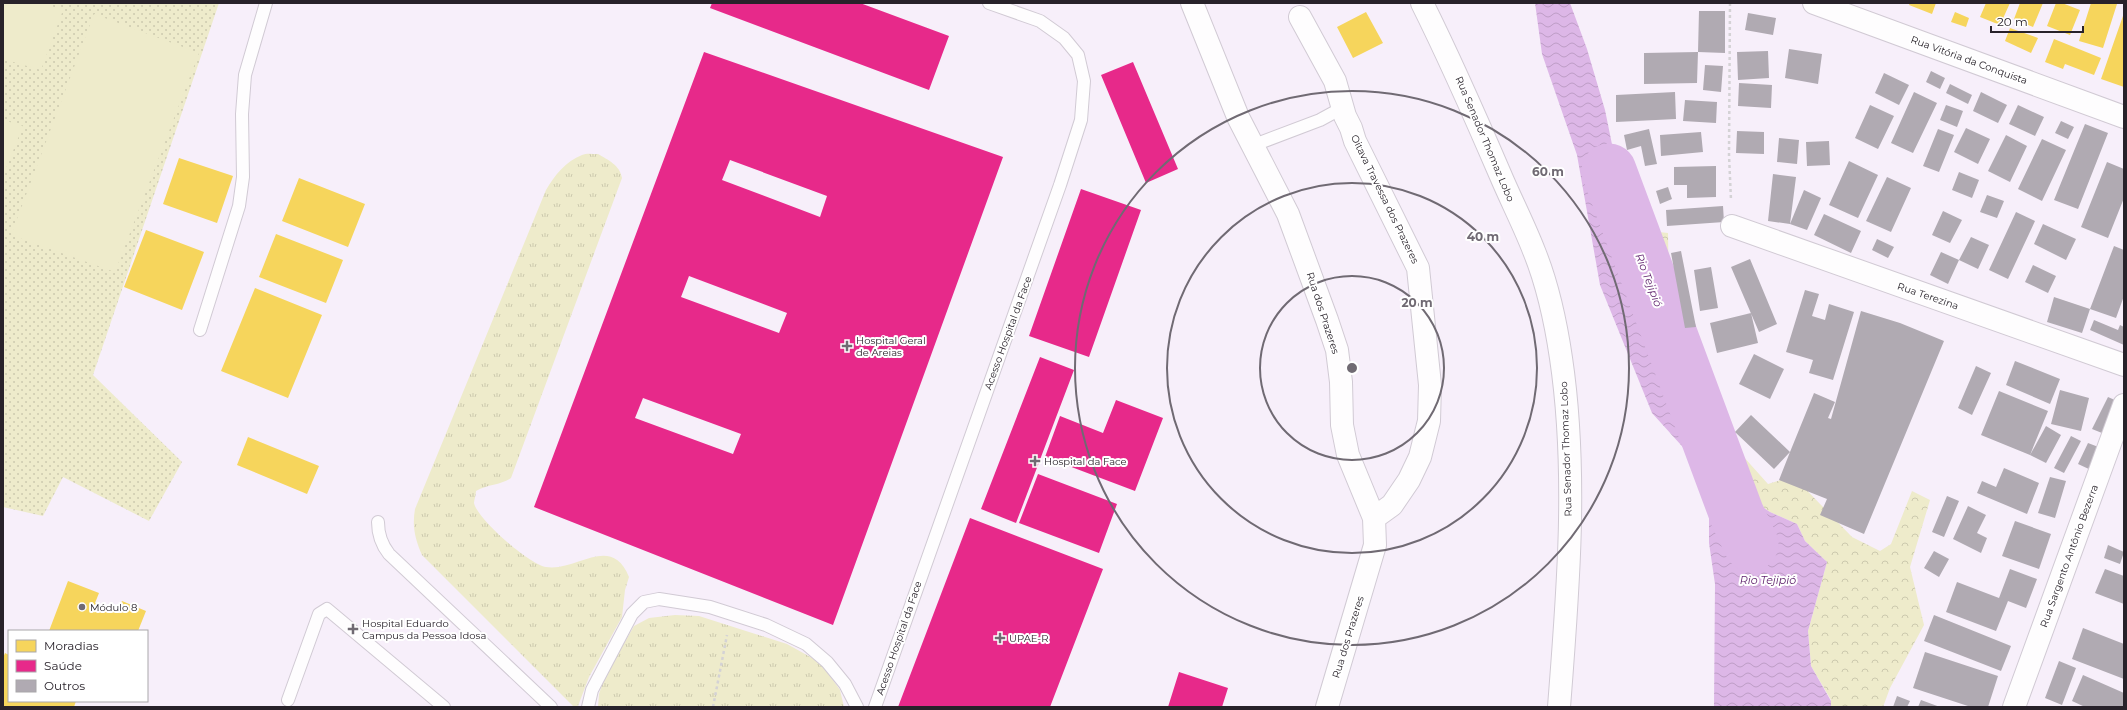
<svg xmlns="http://www.w3.org/2000/svg" width="2127" height="710" font-family="Montserrat,sans-serif">
	<defs>
		<pattern id="grass-tufts" width="24" height="20" patternUnits="userSpaceOnUse"><rect width="24" height="20" fill="#eeebcb"/><path d="M3 7l-1-3M5 7V3M7 7l1-3M15 17l-1-3M17 17v-4M19 17l1-3" fill="none" stroke="#ccc9ae"/></pattern>
		<pattern id="forest-crowns" width="20" height="18" patternUnits="userSpaceOnUse"><rect width="20" height="18" fill="#eeebcb"/><path d="M2 6a3 3 0 1 1 6 0M12 15a3 3 0 1 1 6 0" fill="none" stroke="#ccc9ae"/></pattern>
		<pattern id="park-dots" width="8" height="8" patternUnits="userSpaceOnUse"><rect width="8" height="8" fill="#eeebcb"/><path d="M2 2h.1M6 6h.1" fill="none" stroke="#ccc9ae" stroke-width="1.8" stroke-linecap="round"/></pattern>
		<pattern id="water-waves" width="16" height="10" patternUnits="userSpaceOnUse"><rect width="16" height="10" fill="#ddb7e7"/><path d="M0 5q4-4 8 0t8 0" fill="none" stroke="#be9dc6"/></pattern>
	</defs>
	<rect width="100%" height="100%" fill="#f7effa"/>
	<path fill="url(#grass-tufts)" d="M598 154C608 160 620 165 622 178L511 478C501 485 488 484 476 491 476 495 474 500 474 503 477 519 530 565 546 567 577 572 611 533 629 577L625 590 622 617 589 677 578 706H573L422 555C415 539 412 526 415 509L546 190C554 176 566 161 582 155 586 153 593 154 598 154Z
		M675 615 699 616 787 644 814 659 826 670 840 690 844 707H598L599 694 605 676 634 626 649 618Z"/>
	<path fill="url(#forest-crowns)" d="M1640 230 1668 233 1669 298 1688 359 1694 391 1725 436 1768 484 1793 476 1852 537 1880 551 1891 544 1912 491 1930 500 1910 567 1924 625 1890 688 1883 707H1831V700L1811 666 1808 631 1827 562 1805 541 1797 524 1770 512 1744 495 1726 479 1692 440 1623 272Z"/>
	<path fill="url(#park-dots)" d="M3 3H219L93 375 182 462 149 521 63 477 43 516 3 507Z"/>
	<path fill="#eeebcb" d="M3 3H42L63 10 41 70 3 59Z
		M94 14 199 53 115 272 11 235Z
		M3 120 23 126 3 176Z"/>
	<path fill="url(#water-waves)" d="M1535 3H1570L1587 49 1605 110 1615 159 1627 182 1640 230 1623 272 1692 440 1726 479 1744 495 1770 512 1797 524 1805 541 1827 562 1808 631 1811 666 1831 701V707H1714L1715 584 1709 543V494L1705 476 1690 455 1652 413 1600 285 1577 155 1542 54Z"/>
	<path fill="#f6d55c" d="M1910 3H1936L1932 14 1909 5Z
		M1986 3H2010L2000 25 1980 17Z
		M2020 3H2043L2033 27 2014 19Z
		M2056 3H2062L2080 10 2070 35 2047 26Z
		M2091 3 2117 4 2103 48 2079 41Z
		M1366 12 1383 43 1353 58 1337 27Z
		M1955 12 1969 18 1966 27 1951 22Z
		M2124 13V87L2101 79Z
		M2010 28 2038 38 2031 53 2005 41Z
		M2054 39 2101 58 2094 75 2065 64 2063 69 2045 62Z
		M179 158 233 176 217 223 163 204Z
		M299 178 365 204 348 247 282 221Z
		M146 230 204 252 182 310 124 287Z
		M276 234 343 260 326 303 259 277Z
		M255 288 322 315 288 398 221 371Z
		M248 437 319 466 307 494 237 465Z
		M68 581 99 593 95 603 118 611 122 601 146 611 138 631H49Z
		M5 653 9 655V701H76L74 707H3V658Z"/>
	<path fill="#e7298a" fill-rule="evenodd" d="M712 3H860L949 36 929 90 710 8Z
		M704 52 1003 157 833 625 534 507ZM730 160 827 196 820 217 722 180ZM689 276 787 313 779 333 681 297ZM643 398 741 434 733 454 635 418Z
		M1133 62 1178 169 1146 183 1101 75Z
		M1081 189 1141 210 1089 357 1029 336Z
		M1040 357 1074 370 1016 523 981 509Z
		M1116 400 1163 418 1135 491 1045 457 1060 416 1103 433Z
		M1038 474 1117 504 1099 553 1019 523Z
		M970 518 1103 569 1050 707H898Z
		M1179 672 1228 688 1222 707H1168Z"/>
	<g fill="none" stroke-linecap="round" stroke-linejoin="round">
		<path stroke="#ddb7e7" stroke-width="55" d="M1609 171 1737 515 1751 544"/>
	</g>
	<path fill="#b0aab2" d="M1699 11H1725V53L1698 52 1697 83 1644 84V53L1698 52Z
		M1748 13 1776 18 1773 35 1745 30Z
		M1789 49 1822 54 1818 84 1785 78Z
		M1768 51 1769 78 1738 80 1737 52Z
		M1705 65 1723 66 1721 92 1703 90Z
		M1931 71 1945 78 1940 89 1926 82Z
		M1884 73 1909 85 1899 105 1875 93Z
		M1739 83 1772 85 1771 108 1738 106Z
		M1950 84 1972 95 1968 104 1946 93Z
		M1675 92 1676 119 1616 122V95Z
		M1914 92 1937 103 1913 153 1891 143Z
		M1981 92 2007 105 1998 123 1973 111Z
		M1685 100 1717 102 1716 123 1683 121Z
		M1870 105 1894 116 1878 149 1855 138Z
		M1946 105 1963 111 1957 127 1940 120Z
		M2018 105 2044 117 2035 136 2009 124Z
		M2061 121 2074 127 2068 139 2055 133Z
		M2085 124 2108 133 2078 209 2054 200Z
		M1966 128 1990 139 1978 164 1954 152Z
		M1649 129 1657 164 1645 166 1641 146 1627 150 1624 135Z
		M1938 129 1954 135 1939 172 1923 166Z
		M1737 131 1764 132V154L1736 153Z
		M1701 132 1703 152 1661 156 1660 135Z
		M2006 135 2027 146 2010 182 1988 171Z
		M1779 138 1799 140 1797 164 1777 162Z
		M2042 139 2066 150 2042 201 2018 189Z
		M1829 141 1830 165 1807 166 1806 142Z
		M1849 161 1878 175 1858 218 1829 205Z
		M2107 162 2124 169V198L2108 238 2081 227Z
		M1716 166V197L1687 198V185H1674V167Z
		M1959 172 1979 180 1972 198 1952 190Z
		M1773 174 1796 177 1790 224 1804 190 1821 198 1807 230 1790 224 1768 221Z
		M1887 177 1911 188 1891 232 1866 221Z
		M1668 187 1672 199 1660 204 1656 191Z
		M1987 195 2004 201 1997 218 1980 212Z
		M1723 206 1724 222 1667 226 1666 210Z
		M1943 211 1962 220 1950 243 1932 235Z
		M2016 212 2035 221 2008 279 1989 270Z
		M1824 214 1861 231 1851 253 1814 235Z
		M2043 224 2076 239 2066 260 2034 244Z
		M1971 237 1989 245 1978 269 1959 260 1948 284 1930 275 1941 252 1959 260Z
		M1877 239 1894 247 1888 258 1872 250Z
		M2114 246 2124 250V296L2116 318 2090 309 2082 333 2047 322 2054 297 2090 309Z
		M1681 251 1696 327 1685 328 1671 253Z
		M1750 259 1777 324 1759 332 1731 267Z
		M2033 265 2056 276 2048 293 2025 282Z
		M1711 267 1718 308 1700 311 1694 270Z
		M1805 290 1819 294 1812 316 1825 320 1829 304 1854 312 1833 380 1809 373 1813 360 1786 352Z
		M1861 311 1900 323 1944 341 1864 534 1820 515 1827 499 1779 480 1790 452 1774 469 1735 432 1751 415 1790 452 1814 393 1835 402 1828 418 1831 419Z
		M1751 313 1758 343 1717 353 1710 323Z
		M2094 320 2118 330 2120 325 2124 327V345L2090 330Z
		M1754 354 1784 369 1770 399 1739 384Z
		M2015 361 2060 379 2050 404 2006 385Z
		M1976 366 1991 373 1972 415 1958 408Z
		M2060 390 2089 398 2081 431 2051 424Z
		M1999 391 2048 411 2030 455 1981 435Z
		M2108 397 2117 401 2102 433 2092 429Z
		M2046 426 2061 435 2046 463 2030 455Z
		M2071 436 2081 441 2064 473 2054 468Z
		M2088 443 2101 448 2091 470 2078 464Z
		M2004 468 2039 483 2027 514 1977 493 1982 481 1996 487Z
		M2050 477 2066 481 2055 518 2038 513Z
		M1947 496 1959 501 1944 537 1932 532Z
		M1968 506 1986 515 1977 533 1987 538 1981 553 1953 539Z
		M2015 521 2051 534 2039 569 2002 556Z
		M2108 545 2124 552 2120 564 2104 558Z
		M1934 551 1949 559 1939 577 1924 568Z
		M2010 569 2037 579 2026 608 2008 601 1996 631 1946 612 1957 582 1999 598Z
		M2105 569 2124 576V604L2095 593Z
		M1934 615 2011 646 2001 671 1924 641Z
		M2083 628 2124 644V679L2072 659Z
		M1925 652 1998 676 1988 707H1971L1913 688Z
		M2059 661 2076 668 2062 705 2045 698Z
		M2083 675 2124 693V707H2085L2072 701Z
		M1897 696 1910 701 1907 707H1893Z
		M1921 700 1940 707H1918Z"/>
	<g fill="none" stroke-linecap="round" stroke-linejoin="round">
		<g stroke="#d1cad4" stroke-width="14">
			<path id="service" d="M1254 145 1320 120 1342 108
				M200 330 239 206 243 177 242 114 245 75 266 3
				M378 522C378 535 381 544 389 554L551 707
				M288 700 319 614 327 609 444 707
				M588 707 592 690 632 614 644 602 659 599 710 607 766 625 806 644 827 662 845 684 857 707
				M875 707 1060 185 1081 120 1084 81 1078 55 1064 38 1040 21 989 3"/>
		</g>
		<g stroke="#d1cad4" stroke-width="24">
			<path id="minor" d="M1192 3 1238 117 1288 214 1327 320 1337 350 1341 382 1342 425 1348 455 1374 518 1375 545 1327 707
				M1422 3C1450 59 1475 116 1500 174 1511 200 1524 225 1534 251 1547 283 1556 324 1561 358 1578 472 1568 593 1559 707
				M1814 3 2124 117
				M1300 17 1335 81 1345 116 1351 128 1355 141 1418 268 1430 385 1429 421 1420 457 1409 480 1392 505 1374 518
				M1732 226 2124 365
				M2014 707 2124 405"/>
		</g>
		<path stroke="#d4d2d5" stroke-width="2.5" stroke-dasharray="3 3" stroke-linecap="butt" d="M1730 3 1729 155 1731 200
			M713 707 727 635"/>
		<use href="#service" stroke="#fefdfe" stroke-width="12"/>
		<use href="#minor" stroke="#fefdfe" stroke-width="22"/>
	</g>
	<g fill="none" stroke="#706a73" stroke-width="2">
		<circle cx="1352" cy="368" r="92"/>
		<circle cx="1352" cy="368" r="185"/>
		<circle cx="1352" cy="368" r="277"/>
	</g>
	<g fill="#706a73" stroke="#fff" stroke-width="1.5">
		<path d="M845 340h4v4h4v4h-4v4h-4v-4h-4v-4h4z"/>
		<path d="M1033 455h4v4h4v4h-4v4h-4v-4h-4v-4h4z"/>
		<circle cx="82" cy="607" r="4"/>
		<path d="M351 623h4v4h4v4h-4v4h-4v-4h-4v-4h4z"/>
		<path d="M998 632h4v4h4v4h-4v4h-4v-4h-4v-4h4z"/>
	</g>
	<g text-anchor="middle" dominant-baseline="central" stroke-width="4" stroke-linejoin="round" paint-order="stroke">
		<g font-size="10" fill="#28222a" stroke="#fff">
			<text transform="translate(1969 60) rotate(20)">Rua Vitória da Conquista</text>
			<text transform="translate(1485 139) rotate(67)">Rua Senador Thomaz Lobo</text>
			<text transform="translate(1385 199) rotate(64)">Oitava Travessa dos Prazeres</text>
			<text transform="translate(1928 296) rotate(19)">Rua Terezina</text>
			<text transform="translate(1323 313) rotate(72)">Rua dos Prazeres</text>
			<text transform="translate(1008 333) rotate(-70)">Acesso Hospital da Face</text>
			<text transform="translate(1566 449) rotate(-92)">Rua Senador Thomaz Lobo</text>
			<text transform="translate(2069 556) rotate(-70)">Rua Sargento Antônio Bezerra</text>
			<text transform="translate(1348 637) rotate(-73)">Rua dos Prazeres</text>
			<text transform="translate(899 638) rotate(-71)">Acesso Hospital da Face</text>
		</g>
		<g font-size="10" fill="#28222a" stroke="#fff" text-anchor="start">
			<text x="856" y="340">Hospital Geral<tspan x="856" dy="12">de Areias</tspan></text>
			<text x="1044" y="461">Hospital da Face</text>
			<text x="90" y="607">Módulo 8</text>
			<text x="362" y="623">Hospital Eduardo<tspan x="362" dy="12">Campus da Pessoa Idosa</tspan></text>
			<text x="1009" y="638">UPAE-R</text>
		</g>
		<g font-size="11" font-style="italic" fill="#5b1d69" stroke="#fff">
			<text transform="translate(1649 280) rotate(69)">Rio Tejipió</text>
			<text x="1768" y="580">Rio Tejipió</text>
		</g>
	</g>
	<circle cx="1352" cy="368" r="6" fill="#706a73" stroke="#fff" stroke-width="2"/>
	<g font-size="12" text-anchor="middle" font-weight="bold" fill="#706a73" stroke="#fff" stroke-width="4" stroke-linejoin="round" paint-order="stroke">
		<text x="1548" y="176">60 m</text>
		<text x="1483" y="241">40 m</text>
		<text x="1417" y="307">20 m</text>
	</g>
	<rect width="2127" height="710" fill="none" stroke="#28222a" stroke-width="8"/>
	<rect x="8" y="630" width="140" height="72" fill="#ffffff" stroke="#a9a7aa"/>
	<rect x="16" y="640" width="20" height="12" fill="#f6d55c" stroke="#a9a7aa"/>
	<text x="44" y="650" font-size="12" fill="#28222a">Moradias</text>
	<rect x="16" y="660" width="20" height="12" fill="#e7298a" stroke="#a9a7aa"/>
	<text x="44" y="670" font-size="12" fill="#28222a">Saúde</text>
	<rect x="16" y="680" width="20" height="12" fill="#b0aab2" stroke="#a9a7aa"/>
	<text x="44" y="690" font-size="12" fill="#28222a">Outros</text>
	<path d="M1991 26v6h92v-6" fill="none" stroke="#28222a" stroke-width="2"/>
	<text x="1997" y="26" font-size="12" fill="#28222a" stroke="#ffffff" stroke-width="3" paint-order="stroke">20 m</text>
</svg>
